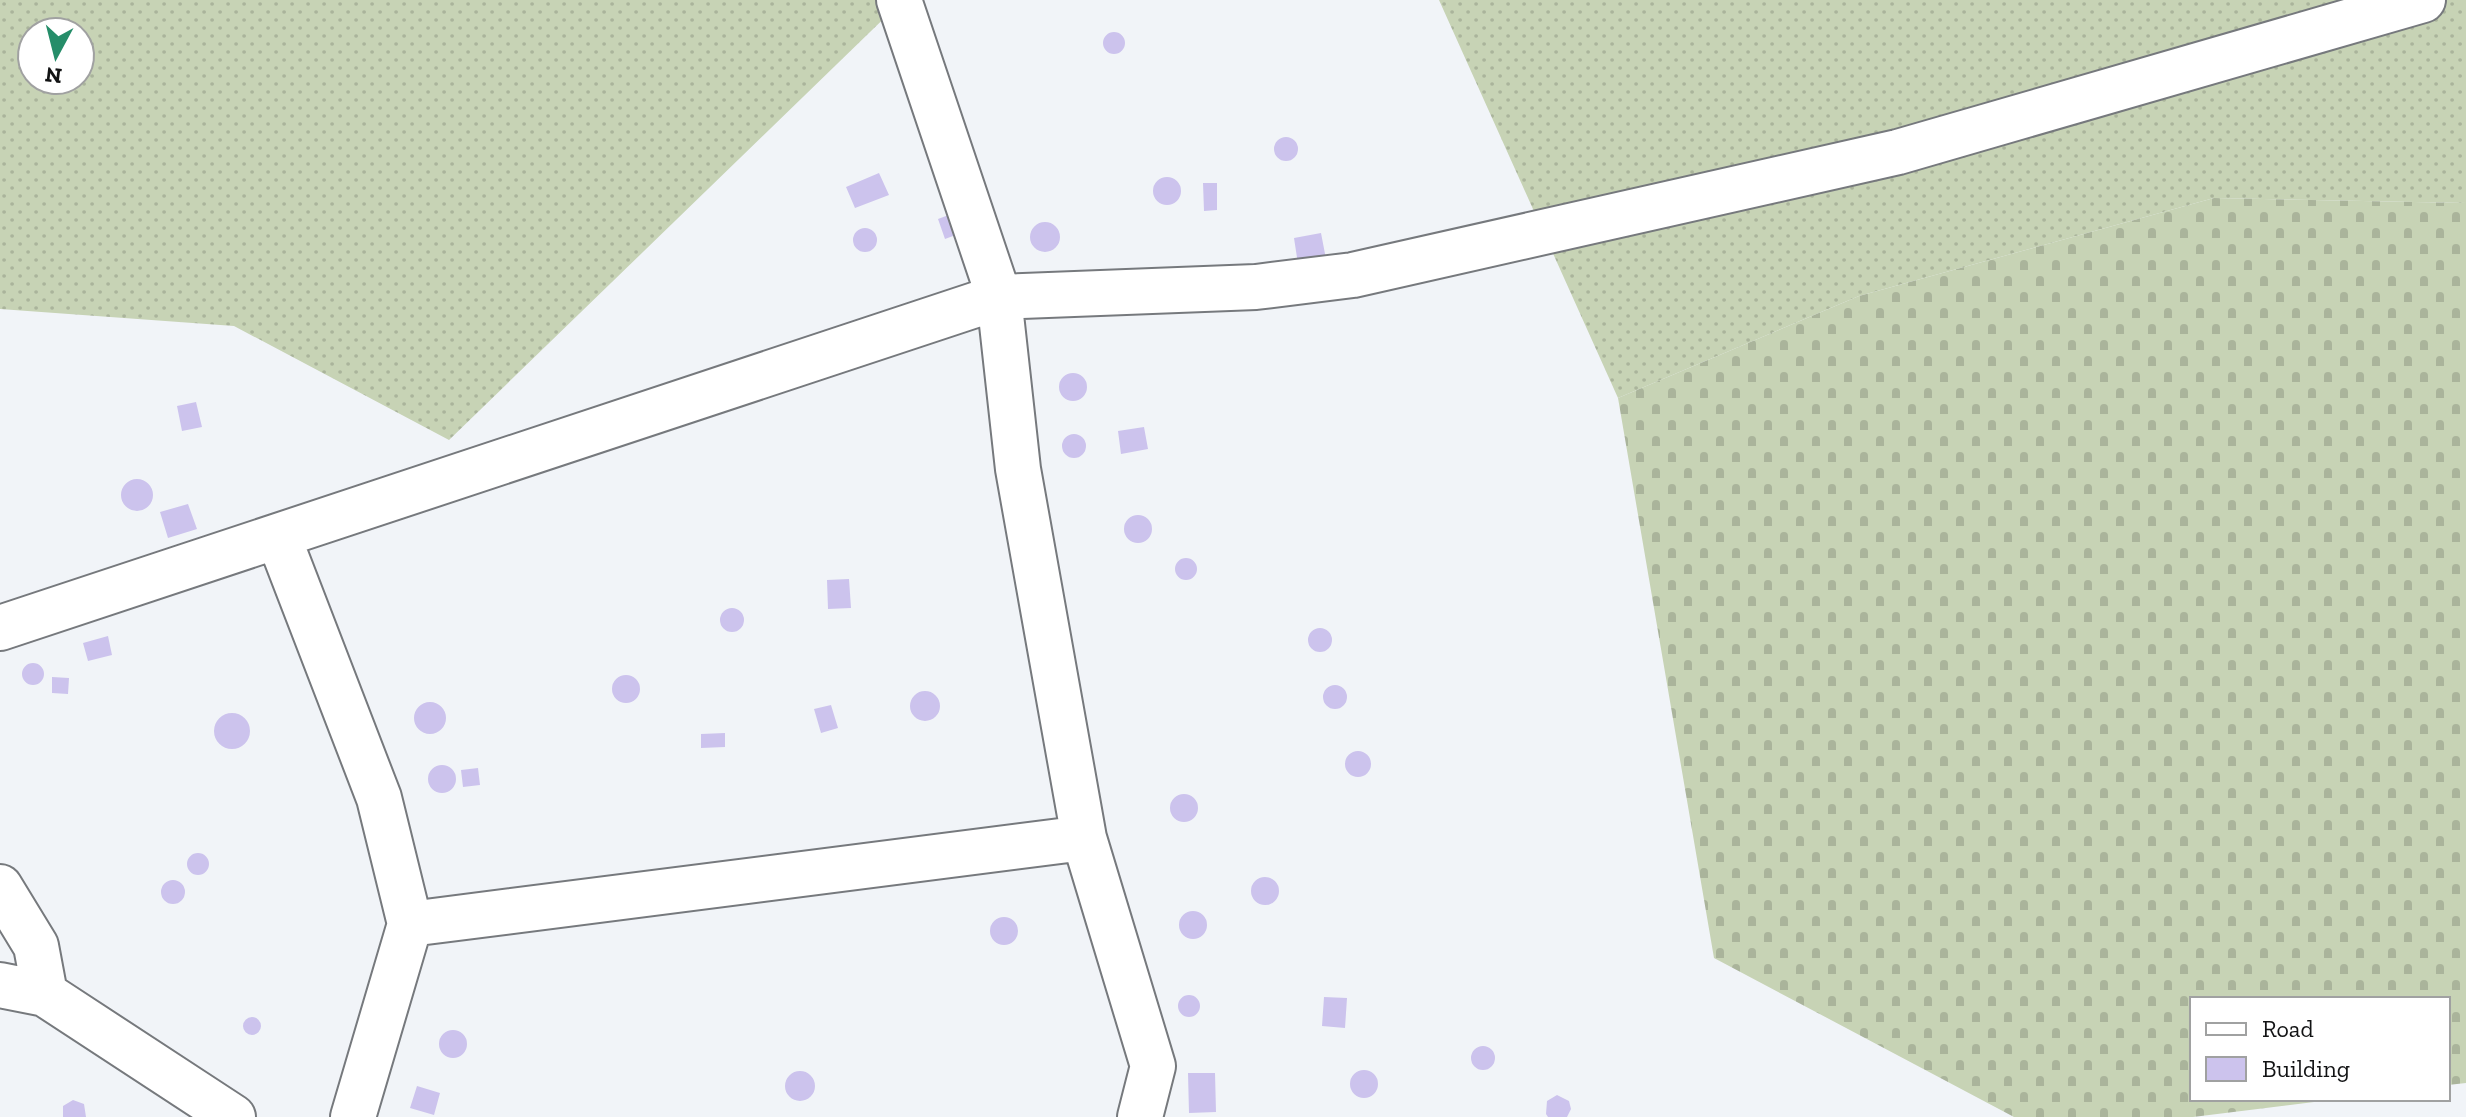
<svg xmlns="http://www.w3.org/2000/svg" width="2466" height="1117" font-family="'Zilla Slab',serif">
	<defs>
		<pattern id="grass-dots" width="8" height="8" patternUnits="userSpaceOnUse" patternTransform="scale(2)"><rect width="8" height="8" fill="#c7d3b5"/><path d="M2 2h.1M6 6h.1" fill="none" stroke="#aab49b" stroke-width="1.8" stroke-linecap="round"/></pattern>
		<pattern id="cemetery-stones" width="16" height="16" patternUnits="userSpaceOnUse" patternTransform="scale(2)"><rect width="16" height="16" fill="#c7d3b5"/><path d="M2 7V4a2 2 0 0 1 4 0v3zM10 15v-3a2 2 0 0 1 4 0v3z" fill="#aab49b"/></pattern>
	</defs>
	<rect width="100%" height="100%" fill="#f1f4f8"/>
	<path fill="url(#grass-dots)" fill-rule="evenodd" d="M0 0H903L449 440 234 326 0 309ZM32 32H80V80H32Z
		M1439 0H2466V203L2214 198 1859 296 1618 398Z"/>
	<path fill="url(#cemetery-stones)" d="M2214 198 2466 203V1083L2448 1085V999H2192V1099H2338L2193 1117H2014L1714 958 1618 398 1859 296Z"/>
	<path fill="#ccc3ed" d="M1103 43a11 11 0 1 1 22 0a11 11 0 1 1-22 0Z
		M1274 149a12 12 0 1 1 24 0a12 12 0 1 1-24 0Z
		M879 173 889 195 855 208 846 187Z
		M1153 191a14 14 0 1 1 28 0a14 14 0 1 1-28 0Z
		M1203 183H1217V210L1204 211Z
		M954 213 961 233 945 239 938 219Z
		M1030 237a15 15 0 1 1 30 0a15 15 0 1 1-30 0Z
		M853 240a12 12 0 1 1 24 0a12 12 0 1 1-24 0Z
		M1321 233 1326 259 1298 264 1294 238Z
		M1059 387a14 14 0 1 1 28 0a14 14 0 1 1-28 0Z
		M196 402 202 427 182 431 177 406Z
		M1144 427 1148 449 1121 454 1118 431Z
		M1062 446a12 12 0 1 1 24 0a12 12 0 1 1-24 0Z
		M121 495a16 16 0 1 1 32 0a16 16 0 1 1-32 0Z
		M188 504 197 529 168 538 160 512Z
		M1124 529a14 14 0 1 1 28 0a14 14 0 1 1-28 0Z
		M1175 569a11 11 0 1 1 22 0a11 11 0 1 1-22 0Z
		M849 579 851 608 828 609 827 580Z
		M720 620a12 12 0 1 1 24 0a12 12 0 1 1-24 0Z
		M1308 640a12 12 0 1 1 24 0a12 12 0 1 1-24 0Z
		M108 636 112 655 88 661 83 643Z
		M22 674a11 11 0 1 1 22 0a11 11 0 1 1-22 0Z
		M612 689a14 14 0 1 1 28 0a14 14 0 1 1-28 0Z
		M52 677 69 678 68 694 52 693Z
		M1323 697a12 12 0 1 1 24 0a12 12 0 1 1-24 0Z
		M910 706a15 15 0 1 1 30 0a15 15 0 1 1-30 0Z
		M414 718a16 16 0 1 1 32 0a16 16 0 1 1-32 0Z
		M831 705 838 728 821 733 814 709Z
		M214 731a18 18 0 1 1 36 0a18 18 0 1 1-36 0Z
		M725 733V747L701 748V734Z
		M1345 764a13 13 0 1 1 26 0a13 13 0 1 1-26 0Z
		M428 779a14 14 0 1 1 28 0a14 14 0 1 1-28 0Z
		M478 768 480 785 463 787 461 770Z
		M1170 808a14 14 0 1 1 28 0a14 14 0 1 1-28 0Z
		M187 864a11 11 0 1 1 22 0a11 11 0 1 1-22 0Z
		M1251 891a14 14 0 1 1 28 0a14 14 0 1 1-28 0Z
		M161 892a12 12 0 1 1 24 0a12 12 0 1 1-24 0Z
		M1179 925a14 14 0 1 1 28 0a14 14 0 1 1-28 0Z
		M990 931a14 14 0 1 1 28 0a14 14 0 1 1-28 0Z
		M1178 1006a11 11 0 1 1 22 0a11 11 0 1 1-22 0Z
		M1324 997 1347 998 1345 1028 1322 1026Z
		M243 1026a9 9 0 1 1 18 0a9 9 0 1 1-18 0Z
		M439 1044a14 14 0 1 1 28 0a14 14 0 1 1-28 0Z
		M1471 1058a12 12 0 1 1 24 0a12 12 0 1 1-24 0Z
		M1350 1084a14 14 0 1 1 28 0a14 14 0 1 1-28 0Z
		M785 1086a15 15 0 1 1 30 0a15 15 0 1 1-30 0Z
		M1188 1073H1215L1216 1112 1189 1113Z
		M417 1086 440 1093 434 1115 410 1108Z
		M1557 1095 1569 1101 1571 1109 1567 1117H1548L1546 1114 1547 1101Z
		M73 1100 84 1104 86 1117H63V1106Z"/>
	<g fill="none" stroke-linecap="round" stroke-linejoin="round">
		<g stroke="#76797d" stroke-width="48">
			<path id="street" d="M899 0 999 297 1018 469 1084 838 1153 1066 1140 1117
				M278 536 379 798 410 924 353 1117
				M0 628 999 297 1256 287 1353 275 1898 152 2423 0
				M0 887 36 946 45 994
				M410 924 1084 838
				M0 985 45 994 233 1117"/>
		</g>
		<use href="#street" stroke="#fff" stroke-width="44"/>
	</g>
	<rect x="2190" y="997" width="260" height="104" fill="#ffffff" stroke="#a0a1a1" stroke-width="2"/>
	<rect x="2206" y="1023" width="40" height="12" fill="#ffffff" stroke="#a0a1a1" stroke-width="2"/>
	<text x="2262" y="1037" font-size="24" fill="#121314">Road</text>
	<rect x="2206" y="1057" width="40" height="24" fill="#ccc3ed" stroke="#a0a1a1" stroke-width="2"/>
	<text x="2262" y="1077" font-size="24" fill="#121314">Building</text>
	<g transform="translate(56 56) rotate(187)"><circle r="38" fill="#ffffff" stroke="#a0a1a1" stroke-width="2"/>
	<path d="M0-6L14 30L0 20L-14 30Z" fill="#258d69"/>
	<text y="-12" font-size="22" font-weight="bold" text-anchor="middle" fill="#121314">N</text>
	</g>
</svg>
